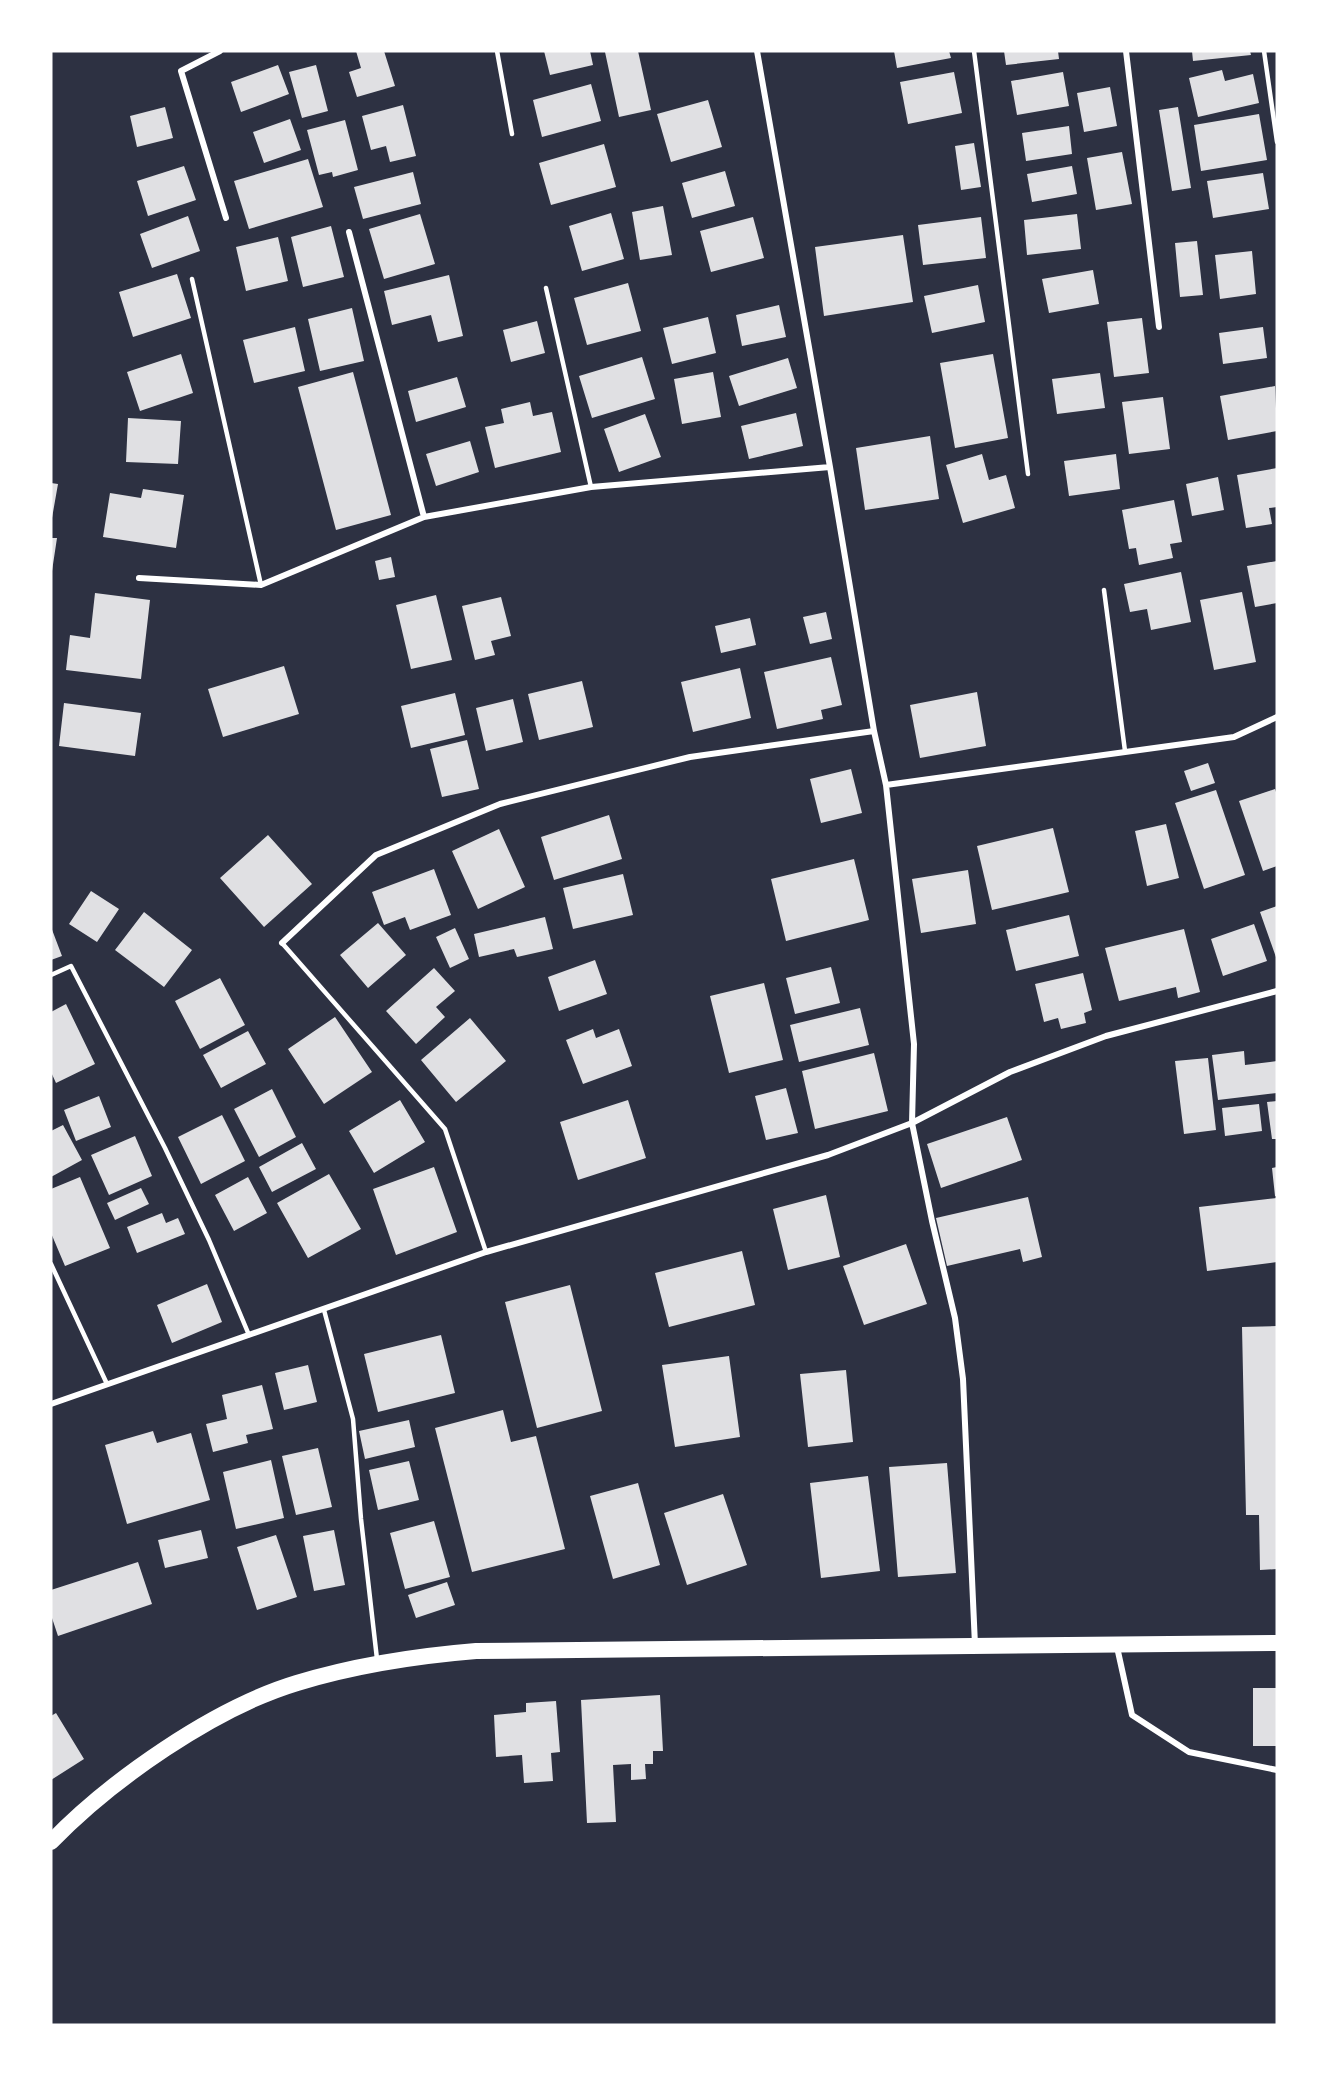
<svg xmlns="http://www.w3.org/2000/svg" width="1328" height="2076" font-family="'Fira Sans',sans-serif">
	<rect width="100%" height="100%" fill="#2d3142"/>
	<path fill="#e0e0e3" d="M356 51H384L395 86 357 97 349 72 361 68Z
		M544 51H590L593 65 550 75Z
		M611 51H638L651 110 619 117 605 52Z
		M894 51H949L951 58 897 68Z
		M1004 51H1058L1059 59 1006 65Z
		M1192 51H1250L1251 55 1193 61Z
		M278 65 289 94 241 112 231 82Z
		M316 65 328 111 302 118 289 72Z
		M1222 70 1225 81 1253 74 1259 103 1198 117 1189 78Z
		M954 72 962 113 908 124 900 82Z
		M1063 72 1069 106 1017 115 1011 81Z
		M591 84 601 121 542 137 533 100Z
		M1110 87 1117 126 1084 132 1077 93Z
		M708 100 722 147 671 162 657 114Z
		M403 105 416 156 390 162 386 146 371 150 362 116Z
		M165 107 173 138 137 147 130 116Z
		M1178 107 1191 188 1172 191 1159 110Z
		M1259 114 1267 160 1201 171 1194 125Z
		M290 119 301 150 264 163 253 132Z
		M345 120 358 170 333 177 332 172 319 175 307 130Z
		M1069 126 1072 154 1026 161 1022 133Z
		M974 143 981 187 961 190 955 146Z
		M604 144 616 187 551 205 539 163Z
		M1122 152 1132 204 1096 210 1087 158Z
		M308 159 323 207 249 229 234 181Z
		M184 166 196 200 148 216 137 181Z
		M1072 166 1077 194 1032 202 1027 174Z
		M725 171 735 206 692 218 682 183Z
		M413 172 421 204 363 219 354 187Z
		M1263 173 1269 209 1213 218 1207 181Z
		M663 206 672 255 640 260 632 212Z
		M611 213 624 259 582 271 569 226Z
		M420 214 435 264 384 279 369 229Z
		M1077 214 1081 249 1027 255 1024 220Z
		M188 216 200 251 152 268 140 234Z
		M753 217 764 258 711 272 700 231Z
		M981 217 986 258 923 265 918 225Z
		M331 226 344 277 303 287 291 237Z
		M903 235 913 302 824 316 815 247Z
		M278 237 288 281 246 291 236 247Z
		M1197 241 1203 295 1180 297 1175 243Z
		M1252 251 1256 294 1220 299 1215 255Z
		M1093 270 1099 304 1049 313 1042 279Z
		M177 274 191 318 133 337 119 292Z
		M449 275 463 336 438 342 431 315 392 325 384 291Z
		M628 283 641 331 587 345 574 298Z
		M978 285 985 322 932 333 924 296Z
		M779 305 786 337 742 346 736 315Z
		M352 308 364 361 320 371 308 319Z
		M708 317 716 353 672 364 663 328Z
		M1142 318 1149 373 1114 377 1107 322Z
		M537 321 545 353 511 362 503 330Z
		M295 327 305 371 254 383 243 340Z
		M1263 327 1267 358 1223 364 1219 333Z
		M181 354 193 393 140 411 127 372Z
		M993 354 1008 438 955 448 940 363Z
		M642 357 655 399 592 418 579 376Z
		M788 358 797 388 739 406 729 376Z
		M353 372 391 515 336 530 298 387Z
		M713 372 721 417 682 424 674 379Z
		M1100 373 1105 408 1057 414 1052 379Z
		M457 377 466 407 416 422 408 391Z
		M1275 386 1277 431 1228 440 1220 396Z
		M1163 397 1170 449 1129 454 1122 402Z
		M530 402 533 416 552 412 561 452 495 468 485 427 504 423 501 409Z
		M796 413 803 446 749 459 741 426Z
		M645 414 661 457 619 472 604 429Z
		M128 418 181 421 178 464 126 462Z
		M930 436 939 499 865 510 856 448Z
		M470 441 479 472 436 486 426 454Z
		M982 454 989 480 1006 475 1015 508 963 523 946 465Z
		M1116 454 1120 489 1069 496 1064 461Z
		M1277 468V507L1269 508 1272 524 1246 528 1237 475Z
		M1218 477 1224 510 1192 516 1186 484Z
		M51 483 58 484 52 518H51Z
		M143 489 184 495 176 548 103 537 110 493 141 498Z
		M1174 500 1182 542 1170 544 1173 558 1139 565 1136 548 1129 549 1122 510Z
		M51 538H57L52 571H51Z
		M391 557 395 577 379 580 375 561Z
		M1277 561V603L1255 607 1247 566Z
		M1181 572 1191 622 1151 630 1147 609 1130 612 1124 584Z
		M1242 592 1256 662 1214 670 1200 600Z
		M95 593 150 600 141 679 66 670 70 635 90 638Z
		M436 595 452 660 411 669 396 605Z
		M501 597 511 636 491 641 495 655 475 660 462 606Z
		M826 612 832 639 810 644 803 617Z
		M750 618 756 645 721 653 715 626Z
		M831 657 842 705 821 710 823 719 777 729 764 672Z
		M284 666 299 714 223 737 208 689Z
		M740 668 751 718 693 732 681 682Z
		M582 681 593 727 539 740 528 694Z
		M977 692 986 746 920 758 910 705Z
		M455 693 465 735 411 748 401 706Z
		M513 699 523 742 486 751 476 708Z
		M64 703 141 713 135 756 59 746Z
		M467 740 479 789 442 797 430 749Z
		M1208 763 1215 783 1191 791 1184 771Z
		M851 769 862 813 821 823 810 779Z
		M1275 789 1277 795V866L1263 871 1239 801Z
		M1216 790 1245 875 1204 889 1175 803Z
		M609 815 622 859 554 880 541 837Z
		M1166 824 1179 878 1147 886 1135 831Z
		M1053 828 1069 892 992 910 977 846Z
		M499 829 525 887 478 909 452 851Z
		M268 835 312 884 264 927 220 878Z
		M854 859 869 920 786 941 771 879Z
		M434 869 451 915 410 930 405 917 384 925 372 892Z
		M968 870 976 924 921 933 912 879Z
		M623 874 633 915 573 929 563 888Z
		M91 891 119 909 97 942 69 924Z
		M1277 906V960L1260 912Z
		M144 912 192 950 164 987 115 950Z
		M1069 915 1079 956 1016 971 1006 930Z
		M545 917 553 949 517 957 514 949 479 957 474 934Z
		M378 923 406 955 368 988 340 955Z
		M1254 924 1267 961 1223 976 1211 939Z
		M51 927 62 956 51 960Z
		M455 928 469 959 450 968 436 937Z
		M1184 929 1200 992 1178 998 1176 987 1119 1001 1105 948Z
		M595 960 607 994 559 1011 548 977Z
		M831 967 840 1003 795 1014 786 978Z
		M434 968 455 991 436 1007 445 1017 416 1044 386 1011Z
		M1083 973 1092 1010 1084 1013 1086 1023 1061 1029 1058 1018 1044 1022 1035 984Z
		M220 978 245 1025 200 1049 175 1001Z
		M764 983 783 1060 729 1073 710 996Z
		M66 1004 95 1064 56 1083 51 1072V1012Z
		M860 1008 869 1045 799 1062 790 1025Z
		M335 1017 372 1072 324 1104 288 1049Z
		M470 1018 506 1061 456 1102 421 1060Z
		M593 1029 596 1038 619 1029 632 1066 583 1084 566 1040Z
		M248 1031 266 1064 221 1088 203 1055Z
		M1244 1051 1245 1065 1277 1061V1093L1218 1100 1212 1055Z
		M874 1053 888 1111 815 1129 802 1071Z
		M1208 1058 1216 1130 1184 1134 1175 1061Z
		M786 1088 798 1133 766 1140 755 1096Z
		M272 1089 296 1137 259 1157 234 1109Z
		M99 1096 111 1127 76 1141 64 1110Z
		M400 1100 425 1142 374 1173 349 1131Z
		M628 1100 646 1158 578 1180 560 1122Z
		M1277 1101V1139H1272L1267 1102Z
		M1259 1104 1262 1131 1225 1136 1222 1108Z
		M222 1115 245 1161 201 1184 178 1137Z
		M1007 1117 1022 1160 941 1188 927 1144Z
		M63 1125 82 1160 51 1177V1131Z
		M135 1136 152 1176 109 1195 91 1155Z
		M302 1143 316 1169 272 1192 259 1167Z
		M434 1167 457 1232 396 1255 373 1189Z
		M1277 1167V1196H1275L1272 1168Z
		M329 1174 361 1229 308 1258 277 1203Z
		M80 1177 110 1248 65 1266 51 1233V1189Z
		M248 1177 267 1213 234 1231 215 1195Z
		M141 1188 149 1204 115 1220 107 1203Z
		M826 1195 840 1257 788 1270 773 1209Z
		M1028 1197 1042 1257 1023 1262 1020 1249 947 1266 936 1218Z
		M1277 1198V1262L1207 1271 1199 1207Z
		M162 1213 166 1223 178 1218 185 1234 137 1253 127 1227Z
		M906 1244 927 1304 864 1325 843 1266Z
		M742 1251 755 1305 669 1327 655 1273Z
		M207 1284 222 1322 172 1343 157 1305Z
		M570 1285 602 1411 537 1428 505 1302Z
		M1277 1326V1569L1260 1570 1259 1515H1246L1242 1327Z
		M441 1335 455 1393 378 1412 364 1354Z
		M729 1356 740 1437 675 1447 662 1365Z
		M308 1365 317 1402 284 1410 275 1373Z
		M846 1370 853 1442 808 1447 800 1374Z
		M262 1385 273 1429 246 1435 248 1443 213 1452 206 1424 227 1419 222 1395Z
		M503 1410 511 1442 536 1436 565 1549 472 1572 435 1428Z
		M409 1420 415 1447 365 1459 359 1431Z
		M153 1431 157 1443 191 1433 210 1500 127 1524 105 1445Z
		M318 1448 332 1507 296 1515 282 1456Z
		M271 1460 284 1518 236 1529 223 1472Z
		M409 1461 419 1500 378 1510 369 1470Z
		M947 1463 956 1573 898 1577 889 1467Z
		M868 1476 880 1571 821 1578 810 1483Z
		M638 1483 660 1565 613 1579 590 1496Z
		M723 1494 747 1565 687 1585 664 1513Z
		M434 1521 450 1577 405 1589 390 1533Z
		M201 1530 208 1558 165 1568 158 1540Z
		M334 1530 345 1585 314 1591 303 1536Z
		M276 1535 297 1597 257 1610 237 1547Z
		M138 1562 152 1604 58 1636 51 1615V1590Z
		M447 1582 455 1605 416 1618 408 1595Z
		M1253 1688H1277V1746H1253Z
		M660 1695 663 1751H653V1764H645L646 1779 631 1780V1764L613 1765 616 1822 587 1823 581 1700Z
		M556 1701 560 1752 551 1753 553 1781 524 1783 522 1755 496 1757 494 1715 526 1712V1703Z
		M56 1713 84 1759 51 1780V1716Z"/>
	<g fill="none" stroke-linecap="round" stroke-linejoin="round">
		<path stroke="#fff" stroke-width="4.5" d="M497 51 512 134
			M974 51 1028 474
			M1264 51 1277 142
			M192 279 261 585
			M546 288 591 487
			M1104 590 1125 751
			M282 943 445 1129 486 1252
			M51 975 71 966 165 1148 209 1240 249 1335
			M51 1264 107 1384
			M324 1310 353 1419 361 1519 377 1659"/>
		<path stroke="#fff" stroke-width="6" d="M220 51 181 71 226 218
			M757 51 830 467 874 731 886 785 914 1044 912 1123 932 1221 955 1318 963 1379 975 1645
			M1126 51 1159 327
			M349 232 424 517
			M139 578 261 585 424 517 591 487 830 467
			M886 785 1234 737 1277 717
			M282 943 376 855 500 804 690 757 874 731
			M51 1404 486 1252 828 1155 912 1123 1010 1072 1106 1036 1277 991
			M1117 1647 1132 1715 1189 1752 1277 1770"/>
		<path stroke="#fff" stroke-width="16" d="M51 1842C111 1780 214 1708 297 1683 356 1665 415 1656 476 1651L1277 1643"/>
	</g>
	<rect width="1328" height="2076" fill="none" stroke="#ffffff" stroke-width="105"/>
</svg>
